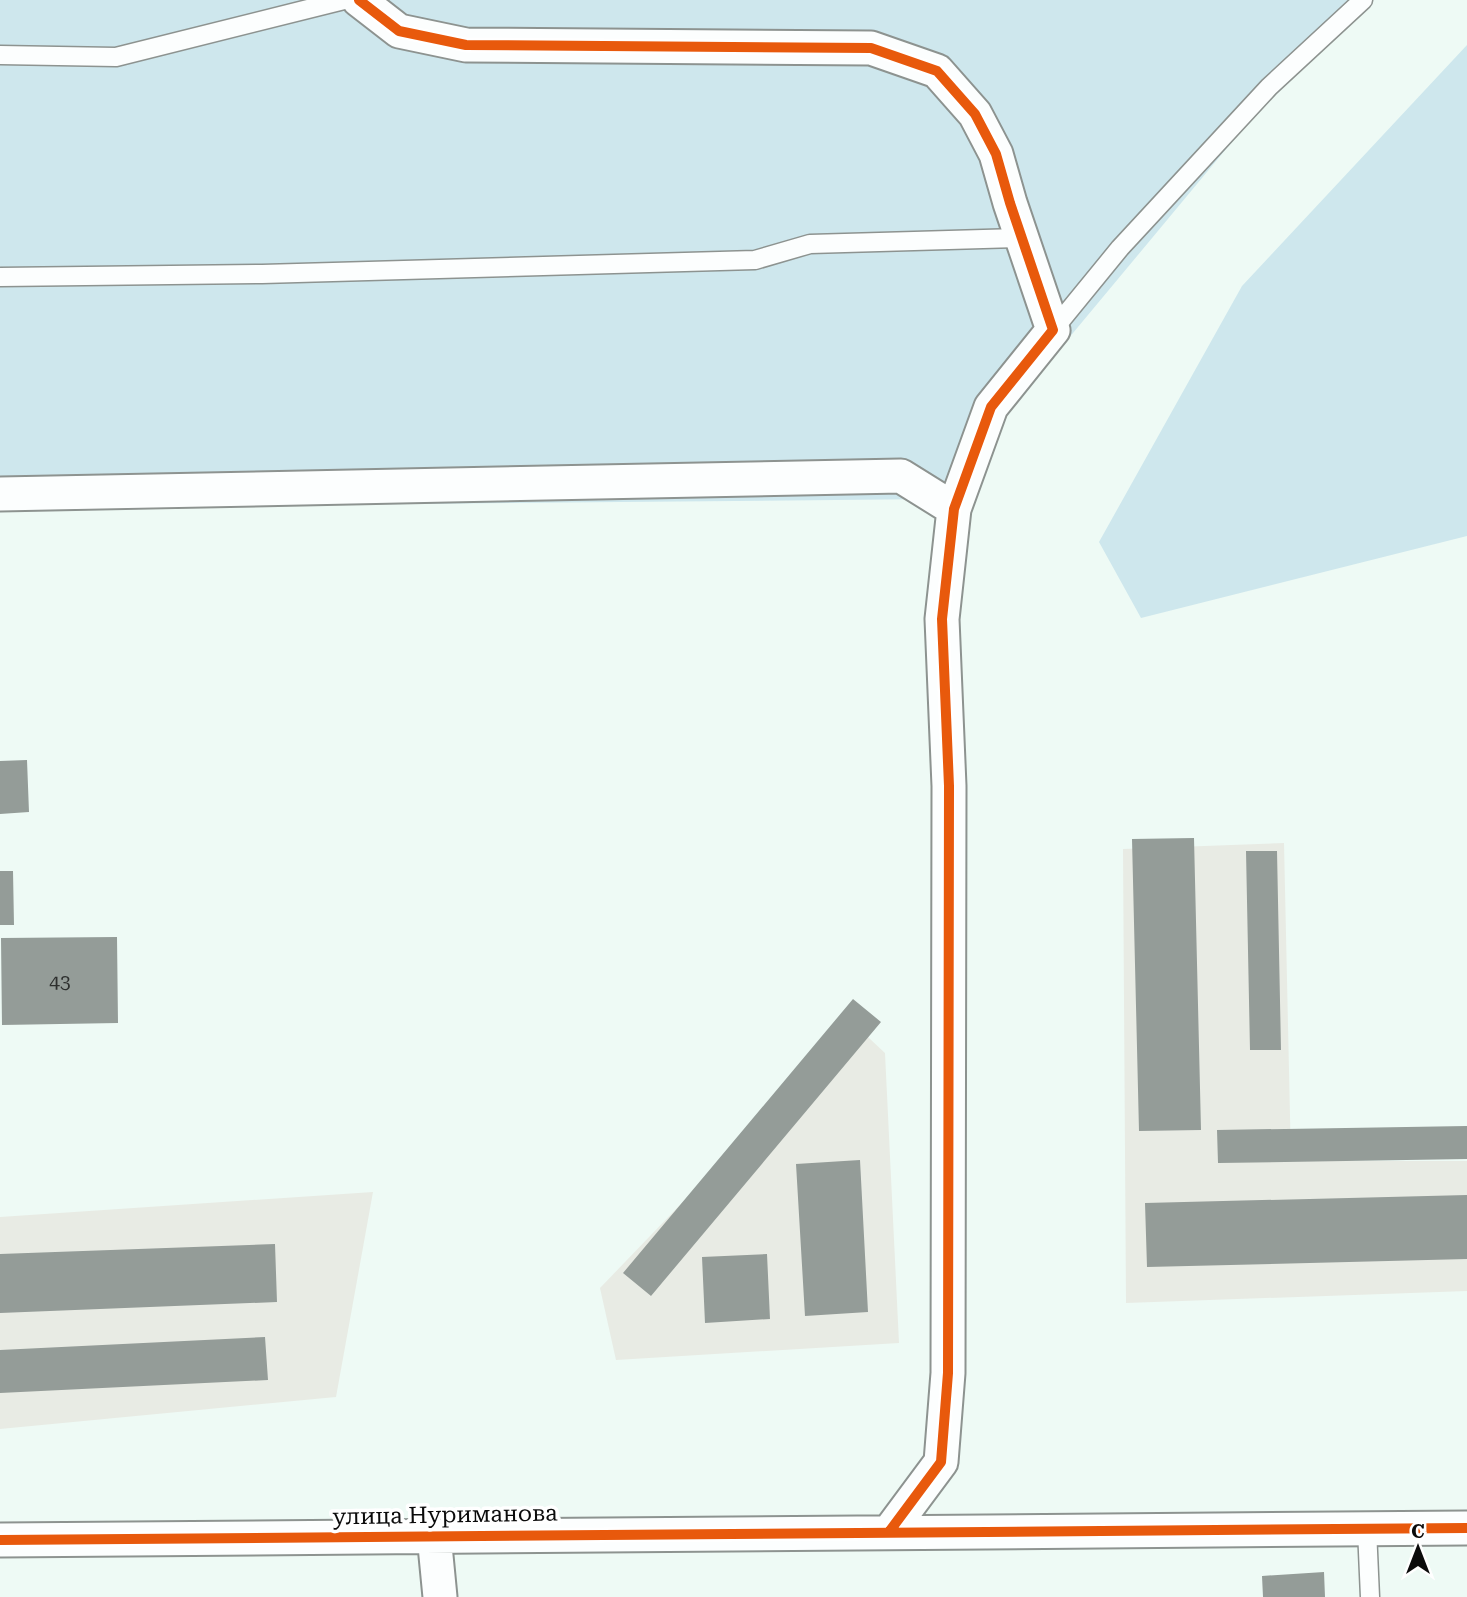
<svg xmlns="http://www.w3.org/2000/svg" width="1467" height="1597" font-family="'Roboto Serif',serif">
	<rect width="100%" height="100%" fill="#eefaf5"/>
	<path fill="#e8ebe4" d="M1284 843 1291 1161H1467V1291L1126 1303 1123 849Z
		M854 1024 885 1053 899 1343 616 1360 600 1288Z
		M373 1192 336 1397 0 1429V1217Z"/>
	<path fill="#cee7ed" d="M0 0H1350L935 499 0 508Z
		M1467 45V536L1141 618 1099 542 1242 286Z"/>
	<path fill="#949c98" d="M27 760 29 812 0 814V761Z
		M1194 838 1201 1130 1139 1131 1132 839Z
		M1246 851H1277L1281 1050H1250Z
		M0 871H13L14 925H0Z
		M117 937 118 1023 2 1025 1 938Z
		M853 999 881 1022 651 1296 623 1273Z
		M1467 1126V1159L1218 1163 1217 1130Z
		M860 1160 868 1312 805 1316 796 1164Z
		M1467 1195V1259L1147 1267 1145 1203Z
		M275 1244 277 1302 0 1313V1254Z
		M767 1254 770 1319 705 1323 702 1257Z
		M265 1337 268 1380 0 1393V1350Z
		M1324 1572 1325 1597H1263L1262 1576Z"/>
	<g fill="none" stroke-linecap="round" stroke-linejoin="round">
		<g stroke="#8d9390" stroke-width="21">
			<path id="service" d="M0 55 116 57 344 0
				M0 277 262 274 755 260 810 244 1022 238
				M1053 330 1120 248 1269 87 1363 0
				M1367 1529 1370 1597"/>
		</g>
		<g stroke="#8d9390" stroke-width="37">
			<path id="minor" d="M359 0 399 31 466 45 871 48 937 71 975 114 996 154 1010 203 1053 330 991 407 954 509 942 619 949 786 948 1373 941 1462 889 1532
				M0 494 901 476 954 509
				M434 1535 440 1597
				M0 1540 1467 1528"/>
		</g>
		<use href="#service" stroke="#fcfefe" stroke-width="18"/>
		<use href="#minor" stroke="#fcfefe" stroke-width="33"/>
		<g stroke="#fff" stroke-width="15">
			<path id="cycleway" d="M359 0 399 31 466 45 871 48 937 71 975 114 996 154 1010 203 1053 330 991 407 954 509 942 619 949 786 948 1373 941 1462 889 1532
				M0 1540 1467 1528"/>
		</g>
		<use href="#cycleway" stroke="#e8590c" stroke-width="10"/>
	</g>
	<g text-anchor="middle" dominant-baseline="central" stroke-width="7" stroke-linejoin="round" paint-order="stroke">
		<g font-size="19" fill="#2d2f2e">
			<text x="60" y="981">43</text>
		</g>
		<g font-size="23" fill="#0b0b0b" stroke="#fff">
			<text transform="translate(445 1515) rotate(-1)">улица Нуриманова</text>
		</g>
	</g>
	<g transform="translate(1418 1548)" stroke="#ffffff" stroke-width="5" paint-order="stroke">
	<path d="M0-5L12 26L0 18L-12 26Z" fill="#0b0b0b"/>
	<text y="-10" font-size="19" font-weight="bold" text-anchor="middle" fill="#0b0b0b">С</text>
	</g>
</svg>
